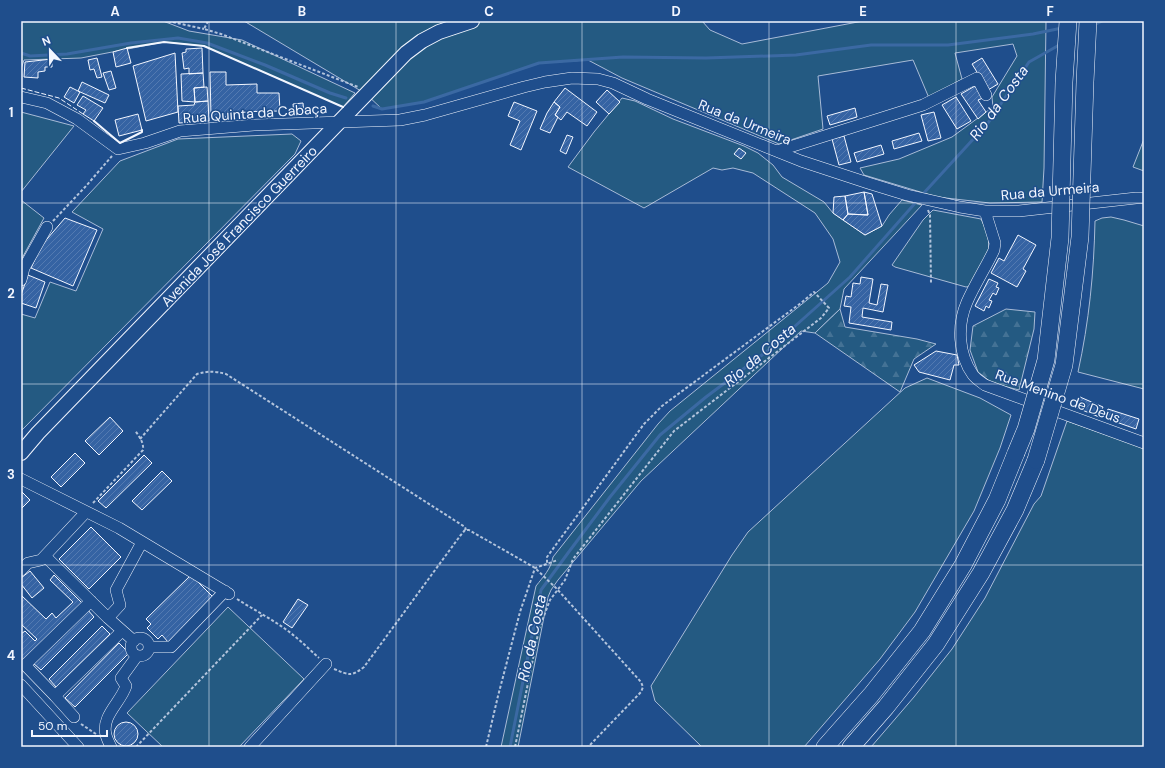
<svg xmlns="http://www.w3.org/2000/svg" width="1165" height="768" font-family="'DM Sans',sans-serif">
	<defs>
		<pattern id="forest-firs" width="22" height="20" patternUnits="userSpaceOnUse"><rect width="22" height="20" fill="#245a82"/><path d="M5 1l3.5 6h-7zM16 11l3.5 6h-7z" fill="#447295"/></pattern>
		<pattern id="building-hatch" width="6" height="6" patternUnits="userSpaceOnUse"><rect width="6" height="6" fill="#3563a3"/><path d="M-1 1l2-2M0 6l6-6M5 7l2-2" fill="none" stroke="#537ab1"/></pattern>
	</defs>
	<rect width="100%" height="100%" fill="#1f4e8c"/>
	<path fill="#245a82" stroke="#a8bbd7" d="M21 21H163L189 31 242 40 355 93 343 107 204 46 164 42 81 58 24 60 21 69Z
		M244 21H702L710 30 742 44 863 21H1046L1044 168 1042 202 990 203 937 197 864 175 860 168 899 159 952 137 993 107 992 97 1017 56 1013 44 955 53 962 79 929 98 913 60 818 76 823 129 779 144 622 78 588 60 539 63 424 102 382 109 366 94Z
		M622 98 635 101 673 119 744 146 758 153 773 165 782 177 824 202 833 213 865 235 882 226 889 215 902 200 922 205 844 289 840 309 815 333 801 331 641 481 558 580 551 590 548 597 518 747H501L536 586C543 577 551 569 553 557L658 424 670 411 828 283 840 262 833 239 815 213 753 173 733 168 722 170 713 168 644 208 568 167 594 132Z
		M21 112 74 126 21 192Z
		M292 134 301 141 295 154 21 431V314L35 318 50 282 76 291 103 229 72 212 120 161 178 139Z
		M1144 139V171L1133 167Z
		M21 200 44 218 21 260Z
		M933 210 981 219 988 234 989 249 971 286 966 287 895 267 892 265 923 220Z
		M1111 217 1124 220 1144 226V389L1078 372C1089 322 1094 272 1095 221L1102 218Z
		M927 378 980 398 1011 415 1000 448 974 511 915 612 880 659 804 747H702L655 701 651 686 732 555 748 532 905 388Z
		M1067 421 1144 448V747H871L914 697 952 649 985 598 1034 504 1041 496Z
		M228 607 304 679 239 747H163L127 713Z"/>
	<path fill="url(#forest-firs)" stroke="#a8bbd7" d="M840 309 845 327 917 339 936 344 914 359 900 392 815 333Z
		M1006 309 1035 312 1034 329 1019 390 992 383 978 372 970 350 973 326Z"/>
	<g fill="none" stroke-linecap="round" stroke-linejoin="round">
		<path stroke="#3b69a3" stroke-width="3" d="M1094 25 1102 21
			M21 53 30 56 67 54 131 43 178 38 207 43 265 65 330 93 346 98
			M373 106 382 109 424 102 539 63 623 57 706 58 796 55 871 45H948L1033 34 1062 28
			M922 195 988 123 1029 62 1061 44
			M510 747 541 590 568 553 610 497 660 435 706 397 766 352 850 277 917 201"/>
	</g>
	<path fill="url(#building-hatch)" stroke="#f2f6ff" d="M127 48 131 63 116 67 113 52Z
		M202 48 203 73 189 74V68L184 69 182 53 186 52V49Z
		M175 53 178 112 146 121 133 66Z
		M97 58 102 77 97 78 94 69 90 70 88 60Z
		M982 58 998 84 988 90 972 64Z
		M52 59V67H45V71L38 72V78L24 77 25 62Z
		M111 71 116 88 109 90 103 73Z
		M210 72H226V85L257 84V93H279L280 111 227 112V117H211Z
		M203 73 204 87 194 88 195 102 182 101 181 74Z
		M82 82 109 95 105 103 78 91Z
		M975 86 983 98 978 100 986 112 978 119 961 94Z
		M70 87 80 92 74 103 64 97Z
		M207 87 208 101 195 102 194 88Z
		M565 88 597 112 587 126 567 112 561 120 555 115 560 107 554 102Z
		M607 90 620 102 609 114 596 102Z
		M83 96 103 108 94 121 83 114 86 110 77 105Z
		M956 97 971 121 957 129 942 105Z
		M208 101 209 121 179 123 178 106 194 105 195 102Z
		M514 102 537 111 521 150 510 145 520 121 508 116Z
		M554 102 560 107 555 115 558 117 550 133 540 129 547 113Z
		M303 103 304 114 294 115 293 104Z
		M855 108 857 117 830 125 827 116Z
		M934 112 941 138 928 141 921 115Z
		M138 114 142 130 119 136 115 120Z
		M919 133 922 141 894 149 892 141Z
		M567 135 573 137 566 154 560 151Z
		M844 136 851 162 839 165 832 139Z
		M881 145 884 154 857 162 854 153Z
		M739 148 746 153 741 159 734 154Z
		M864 192 868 215 848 214 845 196Z
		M864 192 872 194 882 226 865 235 843 220 848 214 868 215Z
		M845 196 848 214 843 220 833 213 834 197Z
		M65 218 97 230 73 286 31 268 41 246Z
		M1018 235 1036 245 1023 269 1026 271 1017 287 991 273 999 258 1004 261Z
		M28 275 45 282 36 308 21 303V295Z
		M861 277 873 279 869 303 877 305 881 284 888 285 883 312 863 308 862 317 892 322 891 330 849 323 851 307 844 306 846 296 851 297 853 283 860 284Z
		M989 279 998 283 996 287 999 288 996 295 993 293 989 300 992 301 989 308 986 306 984 311 975 306Z
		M936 351 957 355 959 365H954L950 380 919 372 914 365Z
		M1080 397 1103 407 1099 417 1075 407Z
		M1108 409 1139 419 1136 429 1105 418Z
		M110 417 123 431 99 455 85 441Z
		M75 453 85 463 61 487 51 477Z
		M144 455 152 463 106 508 98 501Z
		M162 471 172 481 142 510 132 501Z
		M21 491 30 500 21 509Z
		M91 527 121 557 89 589 59 559Z
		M30 571 44 588 32 598 21 584V578Z
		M54 575 82 603 21 664V634L25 631 35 641 37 639 21 624V595L46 619 52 613 56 618 73 602 50 580Z
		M191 575 214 598 168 642 162 635 158 639 147 628 151 624 146 619Z
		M298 599 308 605 292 628 283 622Z
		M87 609 94 617 41 670 33 663Z
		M102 626 110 634 56 687 49 679Z
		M119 643 129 653 75 707 65 698Z
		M114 734a12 12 0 1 1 24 0a12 12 0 1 1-24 0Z"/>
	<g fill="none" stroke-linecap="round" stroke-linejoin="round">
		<g stroke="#f2f6ff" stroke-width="12">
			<path id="minor" d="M21 97 47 103 77 119 118 149 145 143 180 131 254 125 400 120 425 115 524 87 545 82 572 78 598 79 613 83 647 99 801 161 868 183 907 195 960 207 985 211H1019L1136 198H1144
				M777 151 923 105 977 78 986 95
				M985 211 995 243 994 250C986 267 975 284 967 302 957 325 958 354 973 375 976 379 981 382 985 385L1144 443
				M21 280 24 268 47 227
				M21 479 119 528 229 594
				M45 556 108 618 134 641
				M21 570 28 563 41 560 86 512
				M91 601 25 665 55 696 122 631
				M108 618 120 605 116 590 142 542
				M131 647a9 9 0 1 1 18 0a9 9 0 1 1-18 0Z
				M149 647H171L225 591
				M21 685 78 747
				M55 696 74 717
				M111 747C109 743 107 739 106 735 101 716 121 702 126 686L121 678 137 656
				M250 747 326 664"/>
		</g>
		<g stroke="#f2f6ff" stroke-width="16">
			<path id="major" d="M21 453 38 433 406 53 422 41 439 32 472 21"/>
		</g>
		<g stroke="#f2f6ff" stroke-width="18">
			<path id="highway" d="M825 747 871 695 922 631 963 565 997 500 1016 453
				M851 747 886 707 936 644 981 573 1015 510 1036 460"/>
		</g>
		<path stroke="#b3c4dc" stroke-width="2" stroke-dasharray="3 2" stroke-linecap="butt" d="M168 21 204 29
			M208 21 204 29 221 34 358 87
			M1141 21 1144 22
			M928 210 930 215 931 283
			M53 221 86 186 112 156
			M140 439 197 374C208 371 215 371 226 374L465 527 466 530
			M93 503 143 450C144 442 139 437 135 430
			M237 599C254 610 272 619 288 631 299 639 309 649 319 658
			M334 669C349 675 351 677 364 667L460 536 465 530H469L535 568 557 589 641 682 643 687 641 692 588 747
			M81 724 96 734
			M136 747 262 615
			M486 747 498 696 520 612 535 568 558 560
			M515 747 539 629 550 600 565 580 573 559 674 431 821 318 829 308 814 292 801 303 662 406 644 424 547 557V564"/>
		<use href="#minor" stroke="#1f4e8c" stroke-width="11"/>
		<use href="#major" stroke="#1f4e8c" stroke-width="14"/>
		<use href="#highway" stroke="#1f4e8c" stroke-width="17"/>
		<g stroke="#f2f6ff" stroke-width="18" stroke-linecap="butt">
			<path id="highway-bridge" d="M1016 453 1026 429 1046 360 1060 238 1064 82 1068 21
				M1036 460 1064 365 1080 237 1085 82 1088 21"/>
		</g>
		<use href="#highway-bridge" stroke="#1f4e8c" stroke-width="17"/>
		<path stroke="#f2f6ff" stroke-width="1" stroke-dasharray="5 2" stroke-linecap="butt" d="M21 88 59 98 83 114"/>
		<path stroke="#f2f6ff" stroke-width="2" d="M127 48 164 42 204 46 343 107
			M94 121 120 143 142 132V130"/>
	</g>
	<path fill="none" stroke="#f2f6ff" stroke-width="1" stroke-opacity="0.55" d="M209 21V747M396 21V747M582 21V747M769 21V747M956 21V747M21 203H1144M21 384H1144M21 565H1144"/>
	<g text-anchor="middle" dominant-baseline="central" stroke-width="3" stroke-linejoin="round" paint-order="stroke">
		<g font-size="14" fill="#f2f6ff" stroke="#1f4e8c">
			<text transform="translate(255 113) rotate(-4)">Rua Quinta da Cabaça</text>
			<text transform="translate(745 122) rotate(22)">Rua da Urmeira</text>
			<text transform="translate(1050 191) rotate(-5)">Rua da Urmeira</text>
			<text transform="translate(239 226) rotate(-46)">Avenida José Francisco Guerreiro</text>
			<text transform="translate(1058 396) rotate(20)">Rua Menino de Deus</text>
		</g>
		<g font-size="15" font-style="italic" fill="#f2f6ff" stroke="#1f4e8c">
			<text transform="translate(999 103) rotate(-54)">Rio da Costa</text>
			<text transform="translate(760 355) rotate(-40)">Rio da Costa</text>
			<text transform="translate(532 638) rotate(-78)">Rio da Costa</text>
		</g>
	</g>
	<rect width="1165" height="768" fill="none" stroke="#1f4e8c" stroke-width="44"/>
	<g transform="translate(50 50) rotate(338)" stroke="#1f4e8c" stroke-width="3" paint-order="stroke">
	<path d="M0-3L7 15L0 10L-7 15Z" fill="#f2f6ff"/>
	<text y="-6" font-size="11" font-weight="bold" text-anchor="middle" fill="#f2f6ff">N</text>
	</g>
	<path d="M32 730v6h75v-6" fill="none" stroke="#f2f6ff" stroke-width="2"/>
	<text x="38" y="730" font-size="12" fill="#f2f6ff" stroke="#1f4e8c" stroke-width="3" paint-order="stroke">50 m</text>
	<rect x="22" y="22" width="1121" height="724" fill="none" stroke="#f2f6ff" stroke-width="1.5"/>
	<g font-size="13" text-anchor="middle" font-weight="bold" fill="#f2f6ff">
		<text x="115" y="16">A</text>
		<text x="302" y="16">B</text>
		<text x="489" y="16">C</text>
		<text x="676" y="16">D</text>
		<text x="863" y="16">E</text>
		<text x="1050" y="16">F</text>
		<text x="11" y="117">1</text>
		<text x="11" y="298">2</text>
		<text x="11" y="479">3</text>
		<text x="11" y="660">4</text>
	</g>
</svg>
